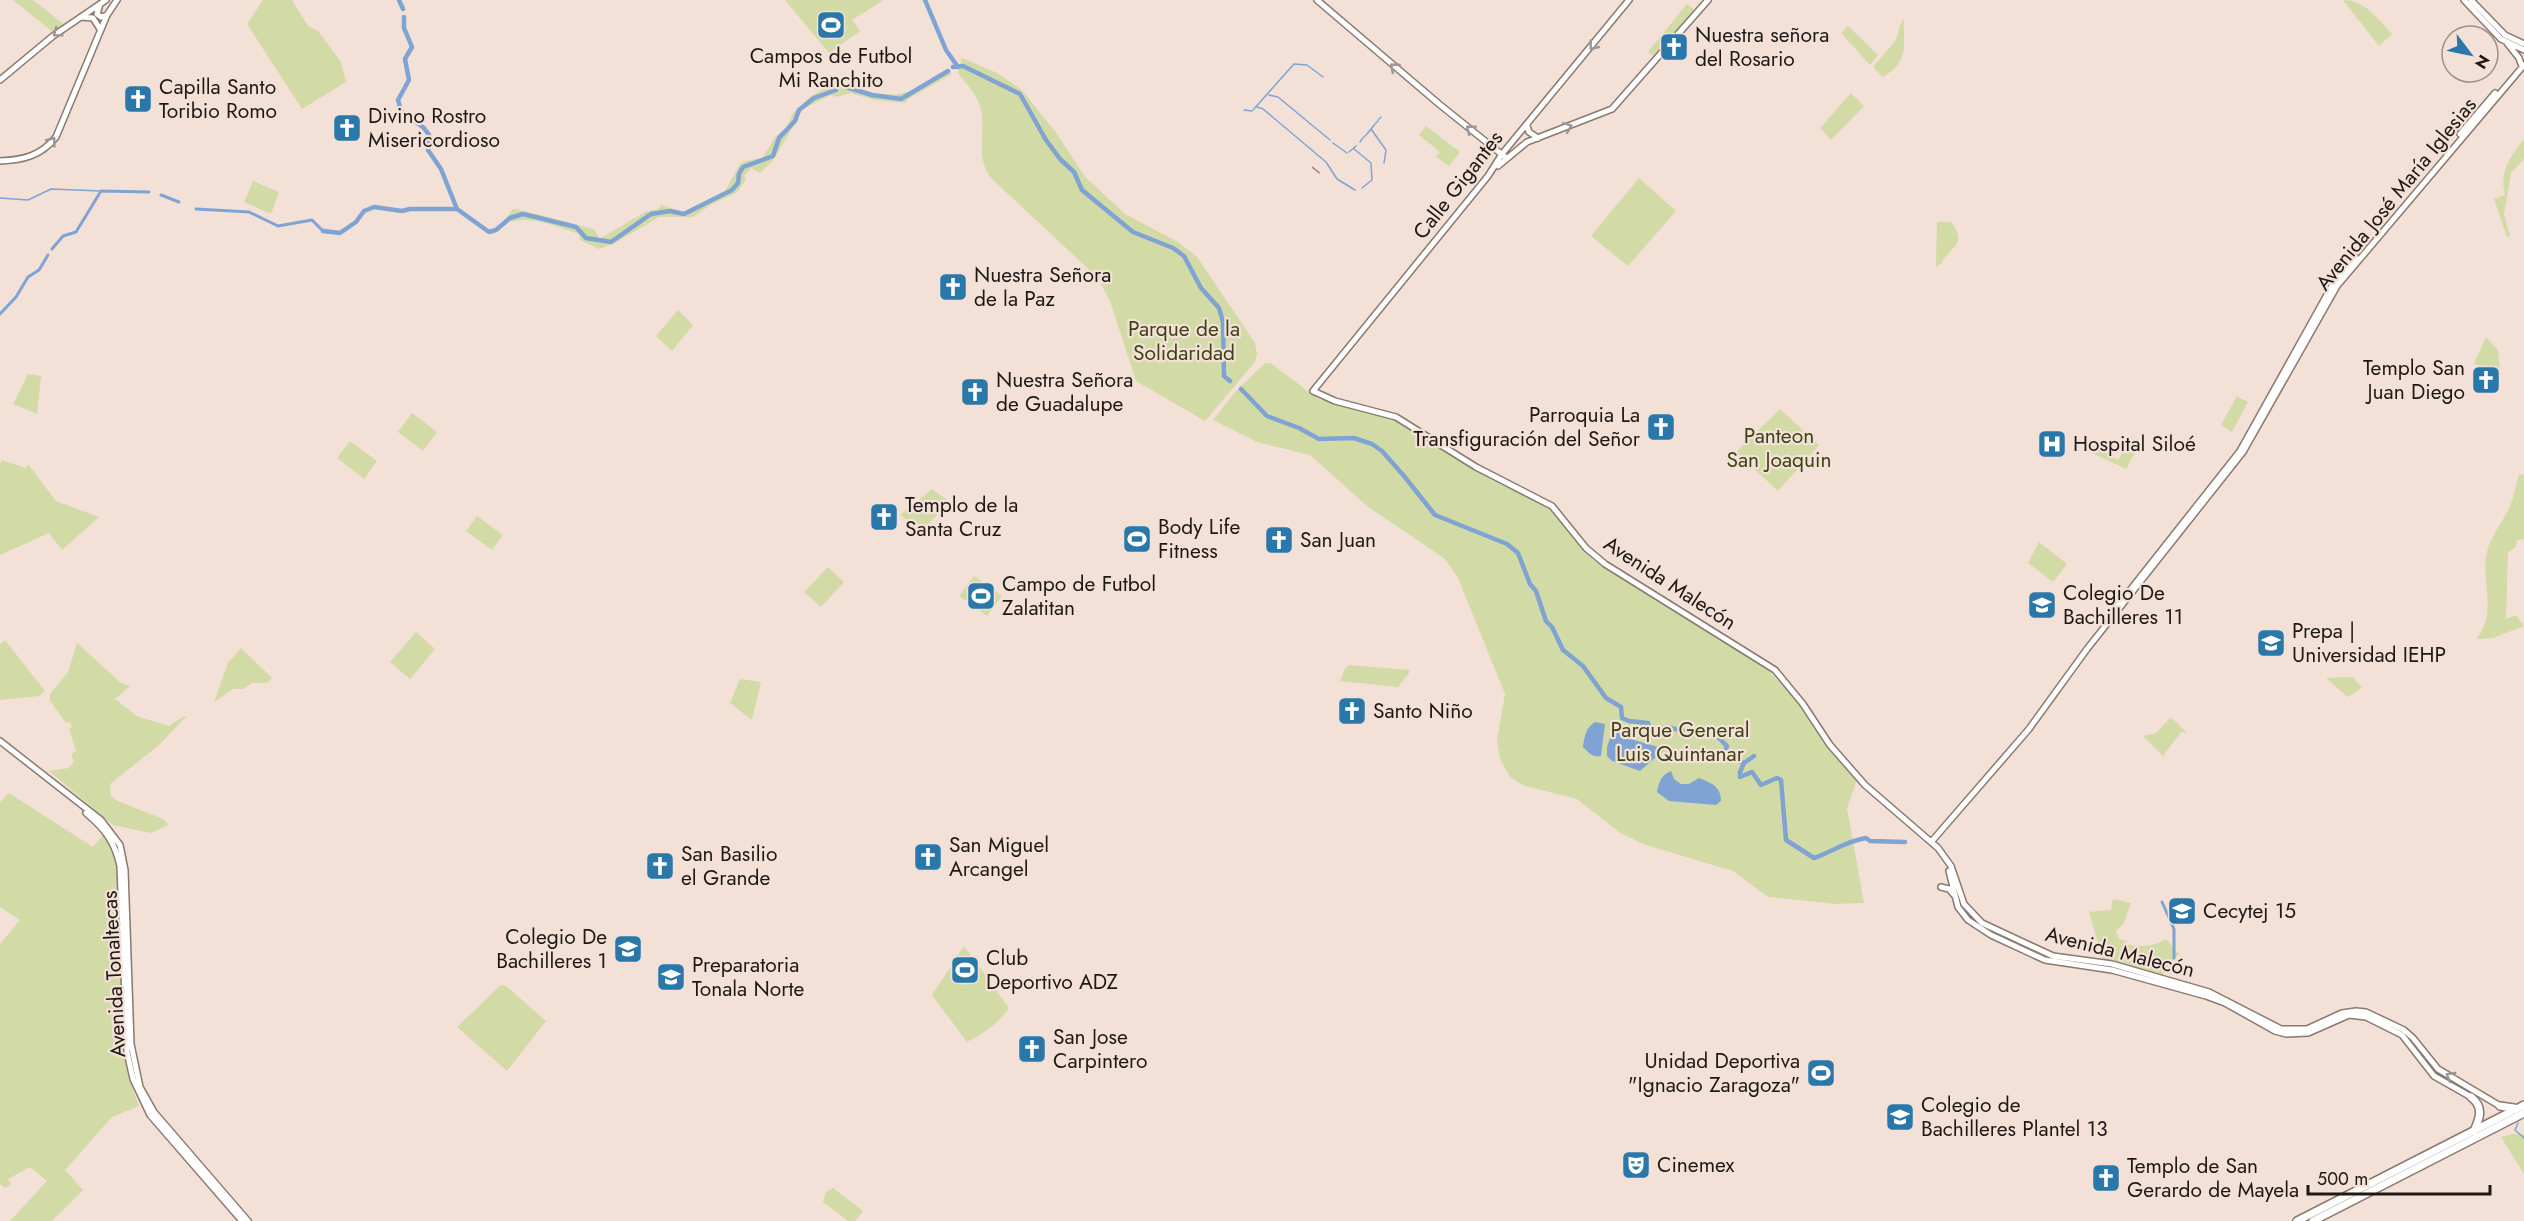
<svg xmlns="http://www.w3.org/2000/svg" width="2524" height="1221" font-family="Jost,sans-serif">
	<rect width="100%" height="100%" fill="#f3e1d8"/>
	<path fill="#d2daa5" d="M13 0H33L65 25 54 33Z
		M263 0H292L308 26 318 31 341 62 346 82 302 109 247 24Z
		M785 0H881L882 1 852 20 860 31 829 53Z
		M2343 0C2365 0 2378 19 2392 34L2379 46Z
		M1687 4 1696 11 1655 57 1648 52Z
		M1904 19C1903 48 1910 60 1883 77L1873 67 1896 40 1900 25Z
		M1848 26 1878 55 1870 65 1841 33Z
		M962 58 997 73 1022 90 1057 134 1085 177 1095 186 1125 214 1178 242 1197 257 1255 343 1257 354 1255 362 1205 421 1136 381 1110 301 1098 278 990 177C975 154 986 133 981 109 978 95 966 84 958 73Z
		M948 68 952 74 908 99 905 103 875 100 850 93 837 97 831 95 803 109 774 159 760 173 751 168 744 176 746 179 739 190 734 194 712 204 693 217H659L615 243 599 249 580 240 579 234C559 228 533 215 512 222L507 217 513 209C541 214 567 223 594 229L599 238H601L645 212 658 209 661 205 683 212 725 191 740 164 745 161 762 158 776 136 787 127 793 113 811 96 840 80C845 87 853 87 861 90 901 100 915 93 948 68Z
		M1851 93 1864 106 1831 140 1820 128Z
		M1426 126 1460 152 1449 166 1436 157 1440 152 1419 135Z
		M2524 139V159L2511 173 2510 180 2504 214 2510 236 2507 237 2494 199 2505 195C2499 171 2510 157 2524 139Z
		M1639 178 1676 211 1628 266 1591 236Z
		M253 181 279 192 271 214 244 202Z
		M1937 222H1951C1965 241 1957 244 1943 259V262L1936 267Z
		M678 310 693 325 672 351 656 336Z
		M2486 337 2498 350 2500 371 2474 364Z
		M1265 363 1272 364 1318 399 1395 420 1491 480 1550 508 1592 559 1607 570 1722 641 1762 663 1805 711 1830 750 1857 780 1847 808 1864 903 1836 904 1768 897 1733 871 1643 844 1619 832 1577 799 1525 786 1510 777 1500 759 1497 740 1505 694 1458 578 1445 559 1367 506 1310 455 1257 442 1213 420 1236 391Z
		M28 374 41 376 37 414 13 404Z
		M2237 396 2248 402 2232 432 2221 425Z
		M1780 409 1819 445 1778 491 1736 452Z
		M412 413 437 432 423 451 398 432Z
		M350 441 377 461 364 479 337 458Z
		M2089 443 2118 460 2127 445 2136 450 2126 469 2086 450Z
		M2 460 26 468 28 464 56 501 99 517 62 550 49 533 0 555V464Z
		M2519 474 2524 475V539L2517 540 2516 547 2508 552 2506 619 2516 615 2524 626 2493 638 2476 639C2499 613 2479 579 2488 548 2493 533 2504 520 2510 506 2514 496 2516 484 2519 474Z
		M932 489 950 502 922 530 900 515Z
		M477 516 503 535 492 550 466 531Z
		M2039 542 2067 564 2053 582 2028 563Z
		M828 567 844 582 821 607 804 592Z
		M974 576 1002 596 987 616 959 596Z
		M416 632 435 649 410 679 390 662Z
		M5 640 45 691 39 696 0 700V644Z
		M77 643 121 683 130 686 115 699 137 716 169 726 184 716 186 717 159 745 110 784 111 796 118 801 163 819 169 825 150 833 113 825 49 771 69 768 74 761 71 754 76 751 69 729 72 727 69 722 66 723 50 701V694L68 672Z
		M241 648 272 678 267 683H252L243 689H233L214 702 228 663Z
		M1349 665 1409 670V673L1398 687 1340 681 1345 669Z
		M2353 677 2362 688 2348 697 2326 678Z
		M740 679 761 682 752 720 730 703Z
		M2170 718 2174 720 2187 733 2181 732 2163 756 2143 736 2156 733Z
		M9 793 93 847 103 835 115 855 118 868 125 1058 129 1080 139 1106 112 1117 65 1170 83 1190 52 1221H10L47 1181 30 1167 8 1179 11 1184 5 1188 0 1184V944L20 920 0 907V802Z
		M2113 899 2131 903 2123 925 2116 931 2119 939 2127 941 2126 944C2138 948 2156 946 2166 939L2179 954 2169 965 2161 977 2103 961 2089 912 2111 910Z
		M964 946 1009 1008C998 1024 984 1033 967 1042L932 995Z
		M501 985 506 986 546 1021 507 1071 457 1027Z
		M2513 1134H2524V1174L2501 1137Z
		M833 1188 863 1211 855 1221H848L823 1202 826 1192Z"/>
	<path fill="#7fa4d4" d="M1595 722 1605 724 1601 756C1593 758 1589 753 1583 747 1584 738 1586 727 1595 722Z
		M1613 729 1627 738 1665 749 1640 771 1612 761 1607 756V747Z
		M1671 771 1674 779 1681 784H1689L1699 778C1711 783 1721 786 1721 801L1716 805 1669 801 1657 792C1659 782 1661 775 1671 771Z"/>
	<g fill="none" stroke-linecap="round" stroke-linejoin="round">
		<path stroke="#7fa4d4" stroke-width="1.5" d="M1269 95 1278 97 1330 140
			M1257 107 1263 109 1326 162 1337 179 1355 190
			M1244 110 1252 111
			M1253 110 1294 64 1307 65 1323 77
			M1379 119 1381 117
			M1378 121V120
			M1376 123 1377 122
			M1371 129 1386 150 1384 163
			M1367 134 1375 124
			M1365 136 1366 135
			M1363 138 1364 137
			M1360 142 1362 139
			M1333 143 1347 153
			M1354 149 1371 163 1372 180 1362 188
			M1349 152 1356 146
			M0 198 28 200 51 189 101 191
			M2518 1123 2515 1130 2524 1138"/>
		<path stroke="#7fa4d4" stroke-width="3" d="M161 195 179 202
			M196 209 249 212 278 226 312 220 323 231
			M52 249 63 236 76 232 101 191 149 192
			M0 314 16 297 28 277 39 270 48 255
			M2162 902 2174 929V958"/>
		<path stroke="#7fa4d4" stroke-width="4.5" d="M399 0 403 9
			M925 0 946 50 958 67
			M404 17V28L412 47 405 59 409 80 398 100 401 111 424 128 429 135 428 150 441 169 457 209
			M953 67 963 66 1020 94 1046 140 1060 159 1074 172 1082 190 1133 232 1173 248 1184 256 1201 288 1219 308 1223 322 1224 376 1230 381
			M846 87 872 95 901 99 948 71
			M323 231 340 233 356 222 364 211 374 207 402 211 410 209H457L489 232 496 230 510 218 523 214 576 227 586 238 611 242 651 214 670 211 684 214 732 190 738 183 739 174 743 167 773 156 779 138 795 121 799 110 814 98 836 90
			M1241 389 1267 416 1299 428 1319 439 1354 438 1372 444 1382 451 1404 476 1435 515 1507 544 1518 553 1530 584 1536 591 1546 621 1552 627 1563 650 1583 666 1606 698 1621 707 1622 718 1629 721 1648 723 1651 731 1667 727 1687 732 1699 728 1712 731 1727 746 1726 749 1732 758 1744 763 1754 756
			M1744 763 1740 772V777L1752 772 1761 785 1777 778 1781 780 1786 840 1814 858C1832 852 1846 841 1866 838L1870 841 1905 842"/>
		<g stroke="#897971" stroke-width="8">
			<path id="major" d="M1317 0 1439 104 1505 157
				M1629 0 1502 154 1488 176 1313 391 1335 401 1396 417 1476 467 1552 506 1586 548 1605 564 1775 670 1803 704 1830 745 1865 785 1938 848 1951 866 1964 904 1982 923 2053 956 2112 964 2209 992 2281 1029H2307L2342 1013 2356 1011 2366 1012 2404 1030 2413 1038 2438 1069 2500 1106
				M2464 0 2501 39 2524 50
				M2471 0 2505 35 2524 44
				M100 4 97 14 101 17 107 15
				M81 17 93 18 100 29
				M2507 43 2519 58 2521 64
				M0 80 53 36 106 0
				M1527 126 1529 132 1538 138
				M2460 134 2495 93
				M0 161C23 160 41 156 56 137L107 15 117 0
				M1498 166 1527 142 1612 109 1708 0
				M2112 613 2240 451 2333 284 2356 258
				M0 741 101 820 120 845 125 870 131 1044 140 1087 154 1112 248 1221
				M86 813C105 829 115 842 120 866L127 1052 133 1079 150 1115 242 1221
				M1932 841 2029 729 2087 649 2243 452 2337 286 2524 65
				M1949 871 1958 907 1968 920 1991 935 2045 960 2112 970 2206 996 2225 1003 2275 1031 2286 1034 2308 1033 2349 1015 2366 1017 2402 1035 2434 1076 2471 1097
				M1941 887 1949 889 1954 895"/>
		</g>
		<g stroke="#897971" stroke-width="10">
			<path id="highway" d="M2471 1097C2484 1107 2480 1118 2474 1131
				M2500 1106 2514 1108
				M2297 1221 2524 1105
				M2313 1221 2524 1113"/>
		</g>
		<use href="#major" stroke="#fff" stroke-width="5"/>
		<use href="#highway" stroke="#fff" stroke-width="7"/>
		<path stroke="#8b7e78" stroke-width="1.5" stroke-dasharray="10 10" stroke-linecap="butt" d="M1312 167 1327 179"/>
	</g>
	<defs><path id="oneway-chevron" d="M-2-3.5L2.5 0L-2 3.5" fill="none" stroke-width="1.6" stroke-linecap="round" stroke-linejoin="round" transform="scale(1.5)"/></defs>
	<g stroke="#9a9796">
		<use href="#oneway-chevron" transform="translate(57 33) rotate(143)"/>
		<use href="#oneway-chevron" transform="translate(1593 46) rotate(129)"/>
		<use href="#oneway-chevron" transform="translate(1394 67) rotate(-139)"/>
		<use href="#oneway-chevron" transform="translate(1568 127) rotate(-20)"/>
		<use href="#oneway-chevron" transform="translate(1470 129) rotate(-142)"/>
		<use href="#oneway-chevron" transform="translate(52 141) rotate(-53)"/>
		<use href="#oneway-chevron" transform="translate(2450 1076) rotate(-150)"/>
	</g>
	<defs>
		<g id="stadium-square" transform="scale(1.5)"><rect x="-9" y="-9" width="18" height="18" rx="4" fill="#2a77a9" stroke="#f3e1d8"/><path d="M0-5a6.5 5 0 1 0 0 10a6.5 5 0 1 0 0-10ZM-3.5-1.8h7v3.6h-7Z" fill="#fff"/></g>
		<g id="church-square" transform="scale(1.5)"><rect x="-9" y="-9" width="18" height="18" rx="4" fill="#2a77a9" stroke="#f3e1d8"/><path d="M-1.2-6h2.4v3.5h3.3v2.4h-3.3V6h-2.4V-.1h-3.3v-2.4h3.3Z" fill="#fff"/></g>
		<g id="hospital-square" transform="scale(1.5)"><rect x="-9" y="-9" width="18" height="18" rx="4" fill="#2a77a9" stroke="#f3e1d8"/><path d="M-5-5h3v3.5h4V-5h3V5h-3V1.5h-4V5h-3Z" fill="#fff"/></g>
		<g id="university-square" transform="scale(1.5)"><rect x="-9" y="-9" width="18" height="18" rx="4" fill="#2a77a9" stroke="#f3e1d8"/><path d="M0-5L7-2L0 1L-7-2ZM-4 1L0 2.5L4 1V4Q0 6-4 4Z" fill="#fff"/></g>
		<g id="theatre-square" transform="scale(1.5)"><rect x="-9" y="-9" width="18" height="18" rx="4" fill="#2a77a9" stroke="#f3e1d8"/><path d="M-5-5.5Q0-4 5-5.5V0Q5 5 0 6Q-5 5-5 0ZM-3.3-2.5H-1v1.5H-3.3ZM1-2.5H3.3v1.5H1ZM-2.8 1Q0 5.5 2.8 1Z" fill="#fff"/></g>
	</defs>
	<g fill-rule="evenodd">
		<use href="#stadium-square" x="831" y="25"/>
		<use href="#church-square" x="1674" y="47"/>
		<use href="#church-square" x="138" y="99"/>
		<use href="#church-square" x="347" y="128"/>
		<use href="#church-square" x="953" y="287"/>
		<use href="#church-square" x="2486" y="380"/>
		<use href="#church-square" x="975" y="392"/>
		<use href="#church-square" x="1661" y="427"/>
		<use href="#hospital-square" x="2052" y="444"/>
		<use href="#church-square" x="884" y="517"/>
		<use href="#stadium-square" x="1137" y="539"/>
		<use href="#church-square" x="1279" y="540"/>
		<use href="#stadium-square" x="981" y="596"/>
		<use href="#university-square" x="2042" y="605"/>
		<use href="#university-square" x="2271" y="643"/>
		<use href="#church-square" x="1352" y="711"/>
		<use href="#church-square" x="928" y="857"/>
		<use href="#church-square" x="660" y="866"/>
		<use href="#university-square" x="2182" y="911"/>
		<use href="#university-square" x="628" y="949"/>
		<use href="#stadium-square" x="965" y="970"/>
		<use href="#university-square" x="671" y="977"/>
		<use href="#church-square" x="1032" y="1049"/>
		<use href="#stadium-square" x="1821" y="1073"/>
		<use href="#university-square" x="1900" y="1117"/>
		<use href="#theatre-square" x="1636" y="1165"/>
		<use href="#church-square" x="2106" y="1178"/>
	</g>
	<g text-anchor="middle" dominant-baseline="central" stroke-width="4.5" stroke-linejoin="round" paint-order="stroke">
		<g font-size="21" fill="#1e1815" stroke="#f3e1d8" text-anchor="start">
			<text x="1695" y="35">Nuestra señora<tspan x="1695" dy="24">del Rosario</tspan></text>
			<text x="831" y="56" text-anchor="middle">Campos de Futbol<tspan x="831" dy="24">Mi Ranchito</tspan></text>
			<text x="159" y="87">Capilla Santo<tspan x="159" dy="24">Toribio Romo</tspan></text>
			<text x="368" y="116">Divino Rostro<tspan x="368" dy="24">Misericordioso</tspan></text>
			<text x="974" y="275">Nuestra Señora<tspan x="974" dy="24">de la Paz</tspan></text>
			<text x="2465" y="368" text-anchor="end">Templo San<tspan x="2465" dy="24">Juan Diego</tspan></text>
			<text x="996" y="380">Nuestra Señora<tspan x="996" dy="24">de Guadalupe</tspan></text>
			<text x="1640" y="415" text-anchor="end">Parroquia La<tspan x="1640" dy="24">Transfiguración del Señor</tspan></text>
			<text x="2073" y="444">Hospital Siloé</text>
			<text x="905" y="505">Templo de la<tspan x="905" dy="24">Santa Cruz</tspan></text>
			<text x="1158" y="527">Body Life<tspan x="1158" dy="24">Fitness</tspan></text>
			<text x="1300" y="540">San Juan</text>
			<text x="1002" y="584">Campo de Futbol<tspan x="1002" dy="24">Zalatitan</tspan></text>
			<text x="2063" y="593">Colegio De<tspan x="2063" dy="24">Bachilleres 11</tspan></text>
			<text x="2292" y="631">Prepa |<tspan x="2292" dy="24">Universidad IEHP</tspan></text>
			<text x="1373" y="711">Santo Niño</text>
			<text x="949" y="845">San Miguel<tspan x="949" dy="24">Arcangel</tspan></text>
			<text x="681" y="854">San Basilio<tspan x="681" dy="24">el Grande</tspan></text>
			<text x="2203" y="911">Cecytej 15</text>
			<text x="607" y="937" text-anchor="end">Colegio De<tspan x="607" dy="24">Bachilleres 1</tspan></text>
			<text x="986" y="958">Club<tspan x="986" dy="24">Deportivo ADZ</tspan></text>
			<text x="692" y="965">Preparatoria<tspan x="692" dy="24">Tonala Norte</tspan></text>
			<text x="1053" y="1037">San Jose<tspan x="1053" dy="24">Carpintero</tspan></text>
			<text x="1800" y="1061" text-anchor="end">Unidad Deportiva<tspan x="1800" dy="24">"Ignacio Zaragoza"</tspan></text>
			<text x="1921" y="1105">Colegio de<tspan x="1921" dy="24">Bachilleres Plantel 13</tspan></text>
			<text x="1657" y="1165">Cinemex</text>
			<text x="2127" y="1166">Templo de San<tspan x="2127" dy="24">Gerardo de Mayela</tspan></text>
		</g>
		<g font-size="21" fill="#1e1815" stroke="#f3e1d8">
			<text transform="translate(1458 185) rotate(-52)">Calle Gigantes</text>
			<text transform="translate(2396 194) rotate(-51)">Avenida José María Iglesias</text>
			<text transform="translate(1670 583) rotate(33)">Avenida Malecón</text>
			<text transform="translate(2120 952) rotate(14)">Avenida Malecón</text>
			<text transform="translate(114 974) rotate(-93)">Avenida Tonaltecas</text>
		</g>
		<g font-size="21" fill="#3d4214" stroke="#f3e1d8">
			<text x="1184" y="329">Parque de la<tspan x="1184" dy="24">Solidaridad</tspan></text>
			<text x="1779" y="436">Panteon<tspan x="1779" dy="24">San Joaquin</tspan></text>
			<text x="1680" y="730">Parque General<tspan x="1680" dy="24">Luis Quintanar</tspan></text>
		</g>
	</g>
	<g transform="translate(2470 54) rotate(122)"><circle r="28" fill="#f3e1d8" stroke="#9e918a" stroke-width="1.5"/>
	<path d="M0-4.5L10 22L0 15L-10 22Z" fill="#2a77a9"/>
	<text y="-9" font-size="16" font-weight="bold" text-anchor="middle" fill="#1e1815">N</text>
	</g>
	<path d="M2308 1185v9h182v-9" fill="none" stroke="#1e1815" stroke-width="3"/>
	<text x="2317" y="1185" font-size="18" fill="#1e1815" stroke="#f3e1d8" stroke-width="4.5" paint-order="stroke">500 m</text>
</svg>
